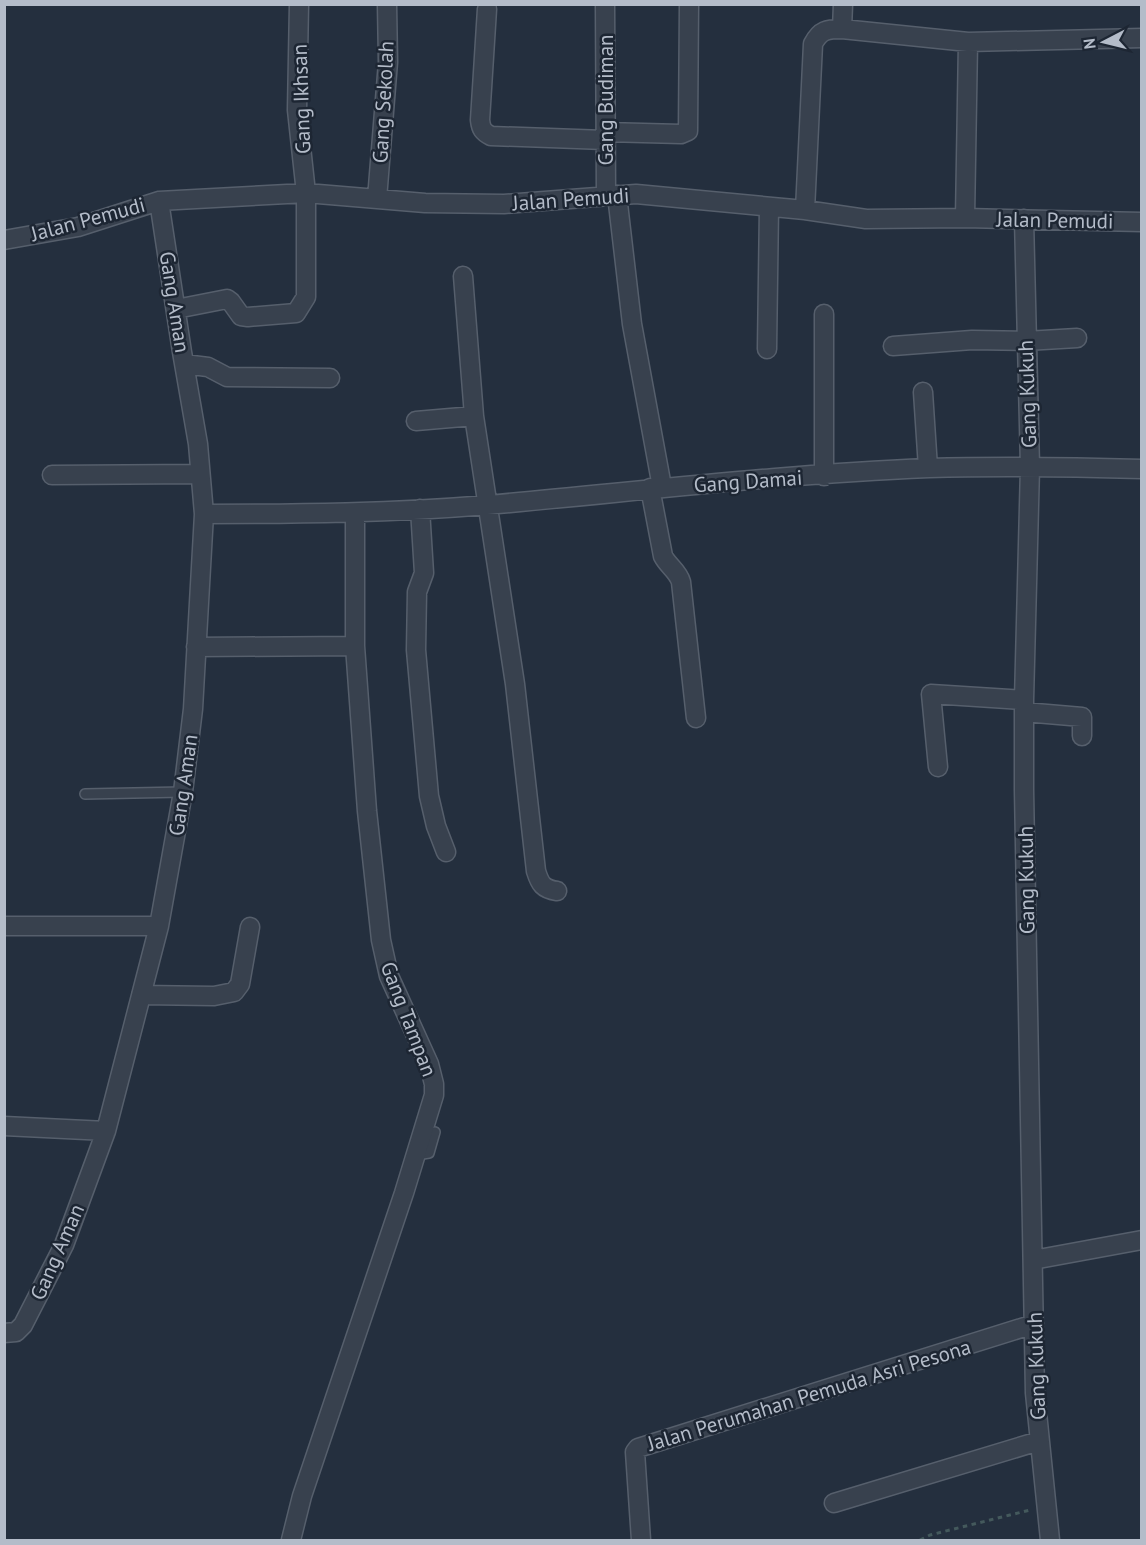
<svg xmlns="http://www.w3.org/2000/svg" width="1146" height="1545" font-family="'PT Sans',sans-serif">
	<rect width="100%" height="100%" fill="#242f3e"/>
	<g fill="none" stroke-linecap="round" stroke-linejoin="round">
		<g stroke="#565f6c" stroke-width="12">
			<path id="lane" d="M85 794 183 792
				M416 1155 429 1153 435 1132"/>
		</g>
		<g stroke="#565f6c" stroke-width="21">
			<path id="street" d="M605 4 606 196
				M487 9 480 120C481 129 483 132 491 136L605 140
				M842 29 843 4
				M605 132 681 134 688 131 689 4
				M617 195 632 324 662 487
				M377 199 388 62 387 4
				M805 210 813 44C820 30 827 29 842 29L968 42 1142 38
				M965 218 968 42
				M1024 219 1030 467 1024 700V790L1035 1393 1050 1540
				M4 240 78 227 159 201 306 193 425 203 504 204 636 194 805 210 866 219 965 218 1142 222
				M463 276 474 416 515 684 536 871C540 884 543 889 557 891
				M176 309 227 299 231 302 241 316 248 317 296 313 306 297V193L297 110 299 4
				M893 346 972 340 1026 341 1077 338
				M767 349 769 207
				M184 364 208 367 227 377 330 378
				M923 392 928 468
				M416 421 474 416
				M52 475 200 474
				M824 476V314
				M650 488 663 556C668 566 678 571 681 582L696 718
				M420 509 424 573 417 592 416 650 429 796 436 826 446 852
				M204 514C299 514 393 513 487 505 634 492 781 474 929 468 1000 466 1071 467 1142 469
				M196 647 355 646
				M1024 712 1082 717V736
				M938 767 931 694 1024 700
				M4 926H159
				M141 995 214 996 234 992 240 984 250 927
				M4 1126 106 1131
				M1033 1260 1142 1240
				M4 1333 16 1332 23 1325 64 1245 106 1131 159 926 183 792 193 709 204 514 198 444 182 352 159 201
				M834 1503 1039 1441
				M291 1540 302 1496 404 1193 434 1095V1084L429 1064 389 976 381 940 367 811 355 646V513
				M641 1540 635 1452 638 1448 1034 1324"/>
		</g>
		<path stroke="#44595c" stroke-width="3" stroke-dasharray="4.5 4.5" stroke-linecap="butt" d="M920 1540 930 1535 1030 1510"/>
		<use href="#lane" stroke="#38414e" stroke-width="9"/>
		<use href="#street" stroke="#38414e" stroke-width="18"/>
	</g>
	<g text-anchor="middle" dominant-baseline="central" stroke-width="5" stroke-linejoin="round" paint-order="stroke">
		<g font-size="21" fill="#b4bcc9" stroke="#1d2633">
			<text transform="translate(301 99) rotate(-92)">Gang Ikhsan</text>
			<text transform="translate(605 100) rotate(-90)">Gang Budiman</text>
			<text transform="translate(383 102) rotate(-87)">Gang Sekolah</text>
			<text transform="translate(571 199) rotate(-4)">Jalan Pemudi</text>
			<text transform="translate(88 219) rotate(-15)">Jalan Pemudi</text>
			<text transform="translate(1055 220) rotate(1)">Jalan Pemudi</text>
			<text transform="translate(175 302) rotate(81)">Gang Aman</text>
			<text transform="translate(1027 394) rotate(-92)">Gang Kukuh</text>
			<text transform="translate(748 481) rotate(-4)">Gang Damai</text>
			<text transform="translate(183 785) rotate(-82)">Gang Aman</text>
			<text transform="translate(1026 880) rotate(-91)">Gang Kukuh</text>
			<text transform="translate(409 1019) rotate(69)">Gang Tampan</text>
			<text transform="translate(57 1252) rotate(-66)">Gang Aman</text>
			<text transform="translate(1036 1366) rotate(-92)">Gang Kukuh</text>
			<text transform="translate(809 1395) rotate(-17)">Jalan Perumahan Pemuda Asri Pesona</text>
		</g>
	</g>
	<rect width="1146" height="1545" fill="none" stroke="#b4bcc9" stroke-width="12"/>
	<g transform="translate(1104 42) rotate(263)" stroke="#1d2633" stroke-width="4.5" paint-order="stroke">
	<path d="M0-4.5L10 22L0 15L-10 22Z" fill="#b4bcc9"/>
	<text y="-9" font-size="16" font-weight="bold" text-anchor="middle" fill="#b4bcc9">N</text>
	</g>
</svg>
